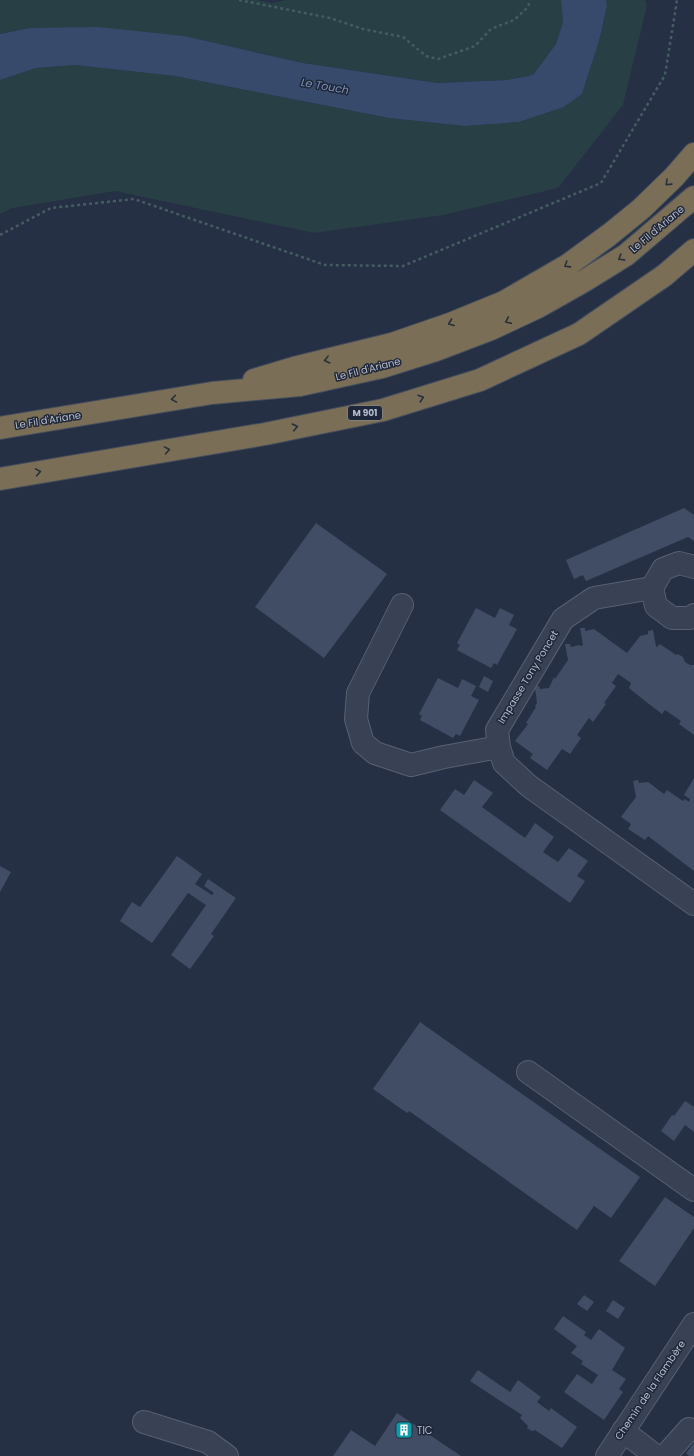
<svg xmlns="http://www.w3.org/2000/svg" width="694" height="1456" font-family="Poppins,sans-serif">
	<rect width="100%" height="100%" fill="#253044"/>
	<path fill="#273f45" d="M0 0H257L272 3 286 0H561L563 22 556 44 533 75 507 80 438 83 303 63 184 36 30 28 0 34Z
		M606 0H645L647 5 623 105 558 188 443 215 314 233 115 191 13 208 0 214V80L36 68 75 65 175 76 389 118 465 126 519 122 564 107 582 94 599 41 607 6Z"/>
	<path fill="#374a6c" d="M561 0H606L607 6 599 41 582 94 564 107 519 122 465 126 389 118 175 76 75 65 36 68 0 80V34L30 28 98 27 184 36 303 63 438 83 507 80 533 75 556 44 563 22Z"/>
	<path fill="#414d64" d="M684 508 694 515V541L688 537 586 581 583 575 574 579 566 560Z
		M316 523 387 574 324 658 255 607Z
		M476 608 495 618 500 608 514 615 509 625 517 629 497 665 494 663 491 668 457 650 460 645 457 643Z
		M580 628H585V631L594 629 627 653 640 636 648 634V631L653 630 656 646 657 647 660 644 676 655 678 654 683 657 685 662 690 665H694V735L679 724 681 721 665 710 662 714 645 701 629 688 631 683 618 674 612 683 616 686 604 703 606 704 593 722 589 718 577 735 581 738 570 754 562 749 547 770 530 758 533 754 515 741 528 724 526 723 536 707 535 706 537 703 535 687 539 686 540 689 549 688 554 677 555 679 568 660 565 644H570L571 647 579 645 581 646 583 645Z
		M484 676 493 681 488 692 479 687Z
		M438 678 458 688 462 679 476 686 471 696 479 700 460 736 456 734 453 738 420 720 422 716 419 714Z
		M694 778V871L648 836 645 840 628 829 631 824 621 817 636 797 633 781 638 780 639 783 648 782 664 794 667 790 683 801 685 799 689 802 690 799 684 795Z
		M474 780 493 793 482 807 525 838 535 823 554 837 543 852 558 862 569 848 588 861 577 876 585 881 570 903 440 810 455 789 464 795Z
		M177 856 202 874 195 884 212 895 214 893 204 886 208 879 236 898 211 934 214 936 190 969 171 955 206 905 188 893 152 943 120 921 132 902 140 907Z
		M0 866 11 872 0 892Z
		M420 1022 640 1177 611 1218 594 1206 577 1230 409 1111 407 1113 373 1089Z
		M685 1101 694 1107V1132L685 1125 674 1141 661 1131 672 1115 674 1116Z
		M665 1197 694 1217V1228L655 1286 619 1261Z
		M584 1295 594 1302 587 1311 577 1304Z
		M613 1300 625 1308 618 1319 606 1311Z
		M563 1316 586 1332 584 1335 591 1340 599 1329 625 1348 612 1370 626 1379 619 1389 623 1392 604 1420 564 1392 577 1374 592 1384 598 1375 581 1364 583 1361 571 1353 577 1346 554 1329Z
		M478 1370 510 1392 518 1380 541 1397 537 1402 549 1411 551 1408 577 1427 562 1448 535 1430 532 1431 527 1428 528 1426 520 1418 522 1415 470 1381Z
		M397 1413 461 1456H333L351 1430 375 1446Z
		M694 1443V1456H689L686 1453Z"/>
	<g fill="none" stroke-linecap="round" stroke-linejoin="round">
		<g stroke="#586071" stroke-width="24">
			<path id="minor" d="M694 567 679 563 663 569 652 588 656 606 672 618H690L694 615
				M652 588 594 598 563 619 497 730 499 747 504 763 529 786 694 904
				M402 605 358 693 356 719 363 743 375 753 411 765 444 757 499 747
				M528 1072 694 1190
				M144 1422 208 1442 227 1456
				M623 1431 656 1456
				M607 1456 694 1324
				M665 1456 689 1429"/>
		</g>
		<g stroke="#444d5e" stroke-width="24">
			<path id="highway" d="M254 380 294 368 392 344 450 324 504 302 568 265 609 235 641 209 674 177 694 154
				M0 428 212 393 300 385 382 367 436 350 491 329 538 307 584 281 626 255 694 197
				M0 479 265 434 383 410 480 380 579 334 665 275 694 250"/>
		</g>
		<path stroke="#455c61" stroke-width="2.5" stroke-dasharray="3 3" stroke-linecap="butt" d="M239 0 330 18 363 29 403 37 426 56 438 59 475 46 491 29 514 20 528 7 530 0
			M0 235 51 208 134 199 325 265 403 266 601 183 665 75 677 0"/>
		<use href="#minor" stroke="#394254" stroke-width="22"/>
		<use href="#highway" stroke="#7a6e56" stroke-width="22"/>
	</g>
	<defs><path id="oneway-chevron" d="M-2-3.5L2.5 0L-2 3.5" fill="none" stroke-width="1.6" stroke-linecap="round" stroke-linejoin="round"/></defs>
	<g stroke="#272e3c">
		<use href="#oneway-chevron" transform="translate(668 183) rotate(136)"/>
		<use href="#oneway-chevron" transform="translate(621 258) rotate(148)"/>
		<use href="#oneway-chevron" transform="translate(567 265) rotate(148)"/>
		<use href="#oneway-chevron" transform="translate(508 321) rotate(155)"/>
		<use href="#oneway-chevron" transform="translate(451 323) rotate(159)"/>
		<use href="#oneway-chevron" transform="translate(327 360) rotate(166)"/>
		<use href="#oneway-chevron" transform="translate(421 398) rotate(-17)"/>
		<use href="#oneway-chevron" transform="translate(174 399) rotate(171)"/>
		<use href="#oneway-chevron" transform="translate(295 427) rotate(-12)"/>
		<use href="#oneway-chevron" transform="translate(167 450) rotate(-10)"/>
		<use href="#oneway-chevron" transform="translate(38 472) rotate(-10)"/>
	</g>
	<defs>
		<g id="building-square" transform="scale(0.9)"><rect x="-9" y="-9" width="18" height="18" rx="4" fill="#0f9aa8" stroke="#1e2739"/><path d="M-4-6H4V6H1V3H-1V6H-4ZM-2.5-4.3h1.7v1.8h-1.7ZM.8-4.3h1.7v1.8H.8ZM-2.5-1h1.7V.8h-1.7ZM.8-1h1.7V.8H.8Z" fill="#fff"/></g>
	</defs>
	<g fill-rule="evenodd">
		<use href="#building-square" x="404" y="1430"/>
	</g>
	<g text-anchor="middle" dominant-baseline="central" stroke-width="3" stroke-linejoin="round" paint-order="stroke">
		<rect fill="#1e2739" stroke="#8991a1" stroke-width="1" x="348" y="406" width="34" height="14" rx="3"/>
		<g font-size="9" font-weight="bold" fill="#b7becd">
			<text x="365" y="413">M 901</text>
		</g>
		<g font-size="10" fill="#b7becd" stroke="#1e2739">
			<text transform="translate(657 229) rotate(-40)">Le Fil d'Ariane</text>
			<text transform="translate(368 369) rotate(-14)">Le Fil d'Ariane</text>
			<text transform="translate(48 420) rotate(-9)">Le Fil d'Ariane</text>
			<text transform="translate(528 677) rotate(-59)">Impasse Tony Poncet</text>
			<text transform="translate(650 1390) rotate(-56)">Chemin de la Flambère</text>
		</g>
		<g font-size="10" fill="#b7becd" stroke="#1e2739" text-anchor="start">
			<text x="417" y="1430">TIC</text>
		</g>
		<g font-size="11" font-style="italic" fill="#7c91b6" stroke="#1e2739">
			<text transform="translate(325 86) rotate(10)">Le Touch</text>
		</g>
	</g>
</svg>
